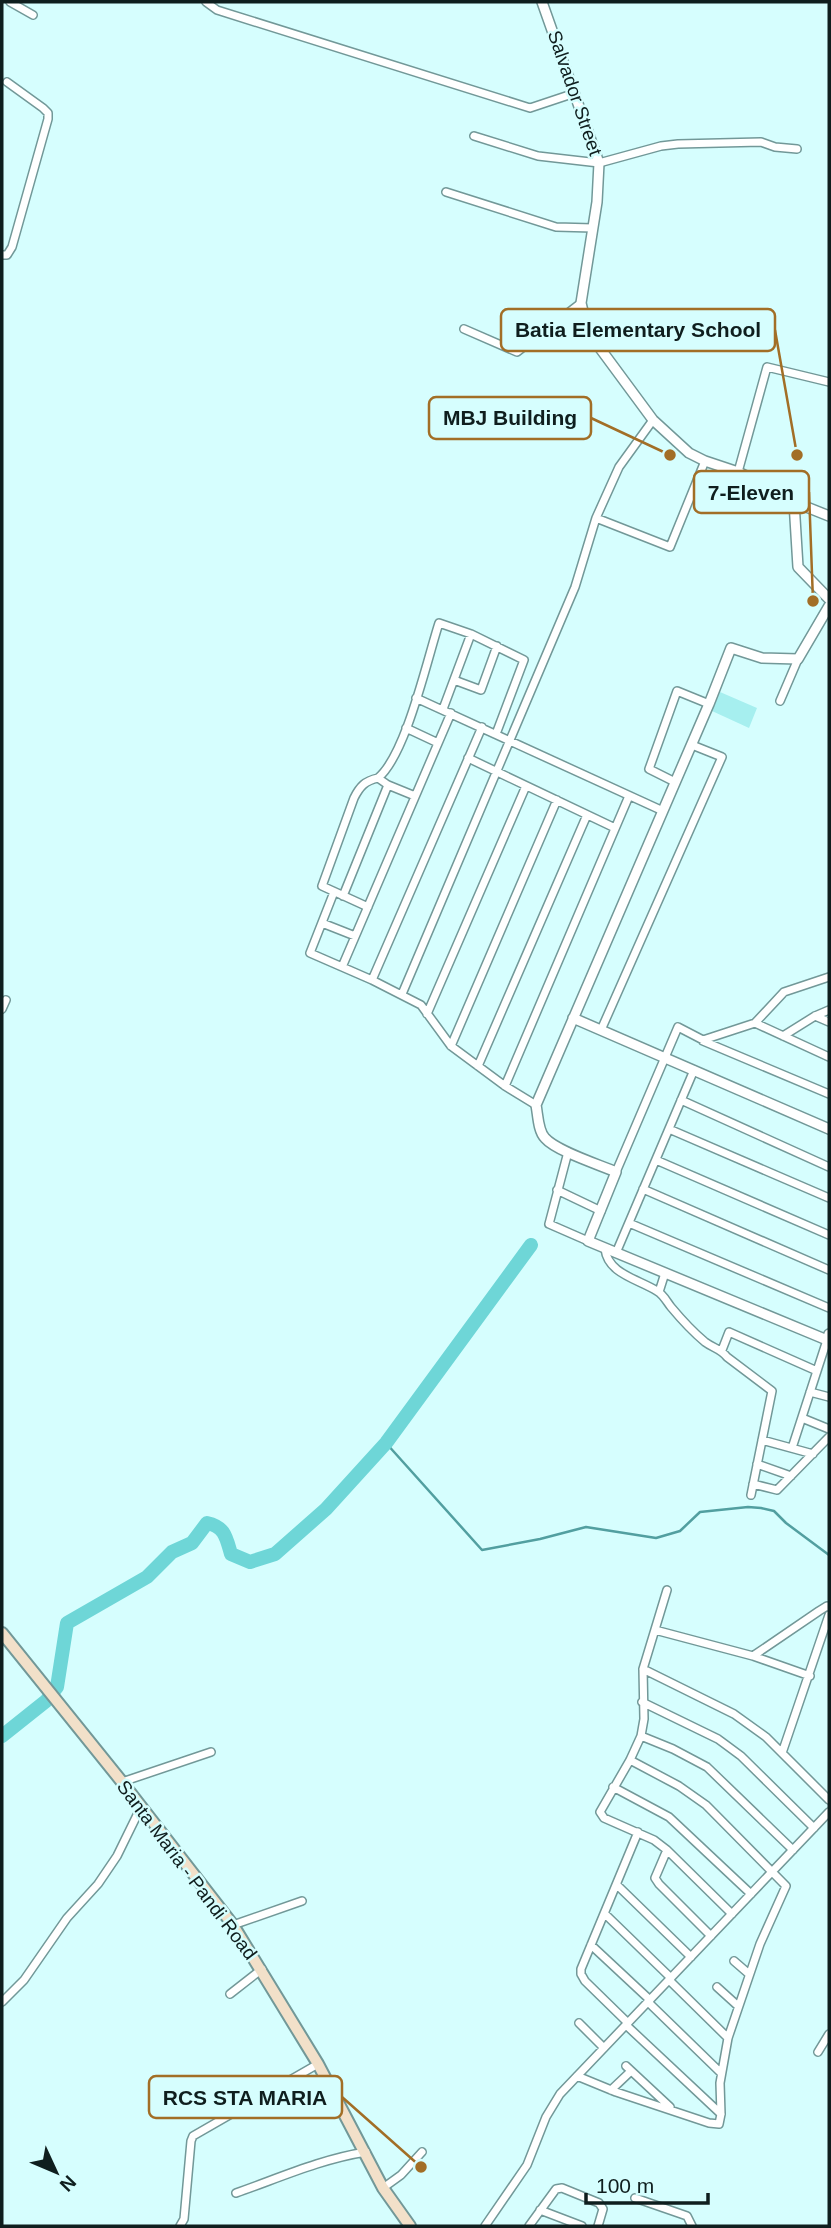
<svg xmlns="http://www.w3.org/2000/svg" width="831" height="2228" font-family="Arial,sans-serif">
	<rect width="100%" height="100%" fill="#d6fefe"/>
	<path fill="#a6efef" d="M720 692 757 708 749 728 712 711Z"/>
	<g fill="none" stroke-linecap="round" stroke-linejoin="round">
		<path stroke="#529fa0" stroke-width="2.5" d="M386 1443 482 1550 540 1539 586 1527 656 1538 680 1531 700 1512 748 1507 761 1508 774 1511 786 1523 829 1555"/>
		<path stroke="#6ed6d7" stroke-width="14" d="M2 1736 46 1701 57 1687 67 1623 147 1577 172 1552 192 1543 207 1523C225 1527 226 1537 231 1554L250 1562 275 1554 326 1509 386 1443 531 1245"/>
		<g stroke="#729898" stroke-width="10">
			<path id="minor" d="M10 2 33 15
				M206 2 217 10 530 108 575 93
				M474 136 538 156 599 163 661 146 678 144 761 142 775 147 797 149
				M446 192 556 227 593 228
				M2 255H7L12 247 48 119V113L43 108 7 82
				M464 329 517 352 581 303
				M738 472 767 367 829 382
				M596 518 670 547 705 461
				M454 680 481 690 497 646
				M416 698 663 811
				M780 701 798 659
				M443 709 471 634
				M406 728 438 743
				M468 758 615 828
				M378 778C406 755 427 660 439 623L471 634 524 660 496 734
				M675 782 649 769 677 691 709 704
				M334 892 310 953 372 980 421 1005 451 1046 505 1086 536 1105
				M343 896 388 785
				M368 907 322 886 354 798C360 786 365 781 378 778L388 785 415 796
				M322 923 355 936
				M342 967 451 713
				M372 980 482 727
				M402 994 575 587 596 518 619 467 653 420
				M2 1009 6 1000
				M427 1014 526 786
				M815 1016 829 1022
				M755 1023 829 1057
				M601 1030 722 757 692 745
				M783 1036 815 1016 829 1010
				M703 1041 829 1094
				M451 1046 557 800
				M478 1066 587 815
				M505 1086 629 796
				M681 1100 829 1167
				M669 1129 829 1198
				M568 1152 549 1224 588 1241
				M656 1160 829 1235
				M616 1172 678 1027 703 1040 755 1023 784 992 829 977
				M643 1189 829 1270
				M557 1190 601 1211
				M629 1223 829 1308
				M605 1249C608 1274 638 1279 657 1291 663 1294 667 1302 671 1307 681 1319 693 1332 705 1342 713 1348 721 1349 727 1357L772 1391 751 1495
				M616 1253 694 1070
				M659 1292 665 1273
				M722 1350 729 1332 817 1371
				M810 1392 829 1397
				M802 1418 829 1429
				M762 1440 813 1454
				M792 1448 827 1340
				M757 1464 791 1476
				M753 1484 777 1490 829 1437
				M667 1590 643 1669 644 1719 641 1736 630 1760 600 1812 604 1818 654 1840 667 1850 732 1914
				M655 1630 753 1656 819 1611 827 1606 829 1607
				M753 1656 810 1676
				M643 1669 734 1714 766 1737 829 1800
				M642 1702 718 1739 741 1756 814 1828
				M641 1736 673 1749 707 1767 793 1850
				M782 1753 829 1615
				M122 1782 211 1752
				M613 1787 669 1817 751 1894
				M667 1850 655 1878 659 1884 711 1936
				M617 1885 691 1957
				M605 1914 671 1978
				M233 1925 302 1901
				M591 1945 650 2000
				M734 1961 749 1974
				M669 1980 728 2038
				M717 1987 738 2006
				M230 1994 262 1969
				M2 2002 24 1980 67 1918 98 1884 117 1856 141 1807
				M648 2002 721 2073
				M579 2023 604 2048
				M628 2023 585 1981 581 1974V1969L638 1832
				M626 2025 721 2114
				M818 2052 829 2034
				M626 2066 670 2107
				M577 2076 616 2092 709 2123 719 2124 721 2114 720 2083 728 2038 760 1944 786 1886 706 1805 679 1786 630 1760
				M611 2090 631 2071
				M383 2188 401 2175 422 2152
				M236 2193C279 2178 321 2159 366 2152
				M635 2198 687 2216 692 2226
				M540 2210 582 2226
				M180 2226 184 2219 191 2141 193 2136 318 2064
				M485 2226 527 2165 546 2117 560 2094 829 1812
				M529 2226 556 2189 562 2188 599 2203 603 2209 598 2226"/>
		</g>
		<g stroke="#729898" stroke-width="12">
			<path id="tertiary" d="M542 2 599 163 597 202 581 303 588 332 653 420 689 453 705 461 738 472 769 487 794 502 829 516
				M794 502 798 567 829 599
				M829 606 798 659 762 658 731 648 709 704 536 1105C538 1115 538 1131 545 1138 556 1151 600 1165 616 1172L588 1241 827 1340 829 1334
				M573 1018 829 1129"/>
		</g>
		<g stroke="#729898" stroke-width="14">
			<path id="secondary" d="M2 1633 122 1782 233 1925 318 2064 383 2188 410 2226"/>
		</g>
		<use href="#minor" stroke="#fff" stroke-width="7"/>
		<use href="#tertiary" stroke="#fff" stroke-width="9"/>
		<use href="#secondary" stroke="#f2e0c9" stroke-width="10"/>
	</g>
	<g text-anchor="middle" dominant-baseline="central" stroke-width="5" stroke-linejoin="round" paint-order="stroke">
		<g font-size="19" fill="#0f1e1e" stroke="#d6fefe">
			<text transform="translate(575 93) rotate(71)">Salvador Street</text>
			<text transform="translate(187 1870) rotate(53)">Santa Maria - Pandi Road</text>
		</g>
	</g>
	<path fill="none" stroke="#a26e26" stroke-width="2.5" d="M797 455L775 330M670 455L591 418M813 601L809 492M421 2167L342 2097"/>
	<g fill="#a26e26" stroke="#d6fefe" stroke-width="2.5">
		<circle cx="797" cy="455" r="7"/>
		<circle cx="670" cy="455" r="7"/>
		<circle cx="813" cy="601" r="7"/>
		<circle cx="421" cy="2167" r="7"/>
	</g>
	<g fill="#d6fefe" stroke="#a26e26" stroke-width="2.5">
		<rect x="501" y="309" width="274" height="42" rx="7"/>
		<rect x="429" y="397" width="162" height="42" rx="7"/>
		<rect x="694" y="471" width="115" height="42" rx="7"/>
		<rect x="149" y="2076" width="193" height="42" rx="7"/>
	</g>
	<g font-size="21" text-anchor="middle" font-weight="bold" fill="#0f1e1e">
		<text x="638" y="337">Batia Elementary School</text>
		<text x="510" y="425">MBJ Building</text>
		<text x="751" y="500">7-Eleven</text>
		<text x="245" y="2105">RCS STA MARIA</text>
	</g>
	<rect width="831" height="2228" fill="none" stroke="#0f1e1e" stroke-width="7"/>
	<g transform="translate(56 2172) rotate(134)" stroke="#d6fefe" stroke-width="5" paint-order="stroke">
	<path d="M0-5L12 26L0 18L-12 26Z" fill="#0f1e1e"/>
	<text y="-10" font-size="19" font-weight="bold" text-anchor="middle" fill="#0f1e1e">N</text>
	</g>
	<path d="M586 2193v10h122v-10" fill="none" stroke="#0f1e1e" stroke-width="3.5"/>
	<text x="596" y="2193" font-size="21" fill="#0f1e1e" stroke="#d6fefe" stroke-width="5" paint-order="stroke">100 m</text>
</svg>
